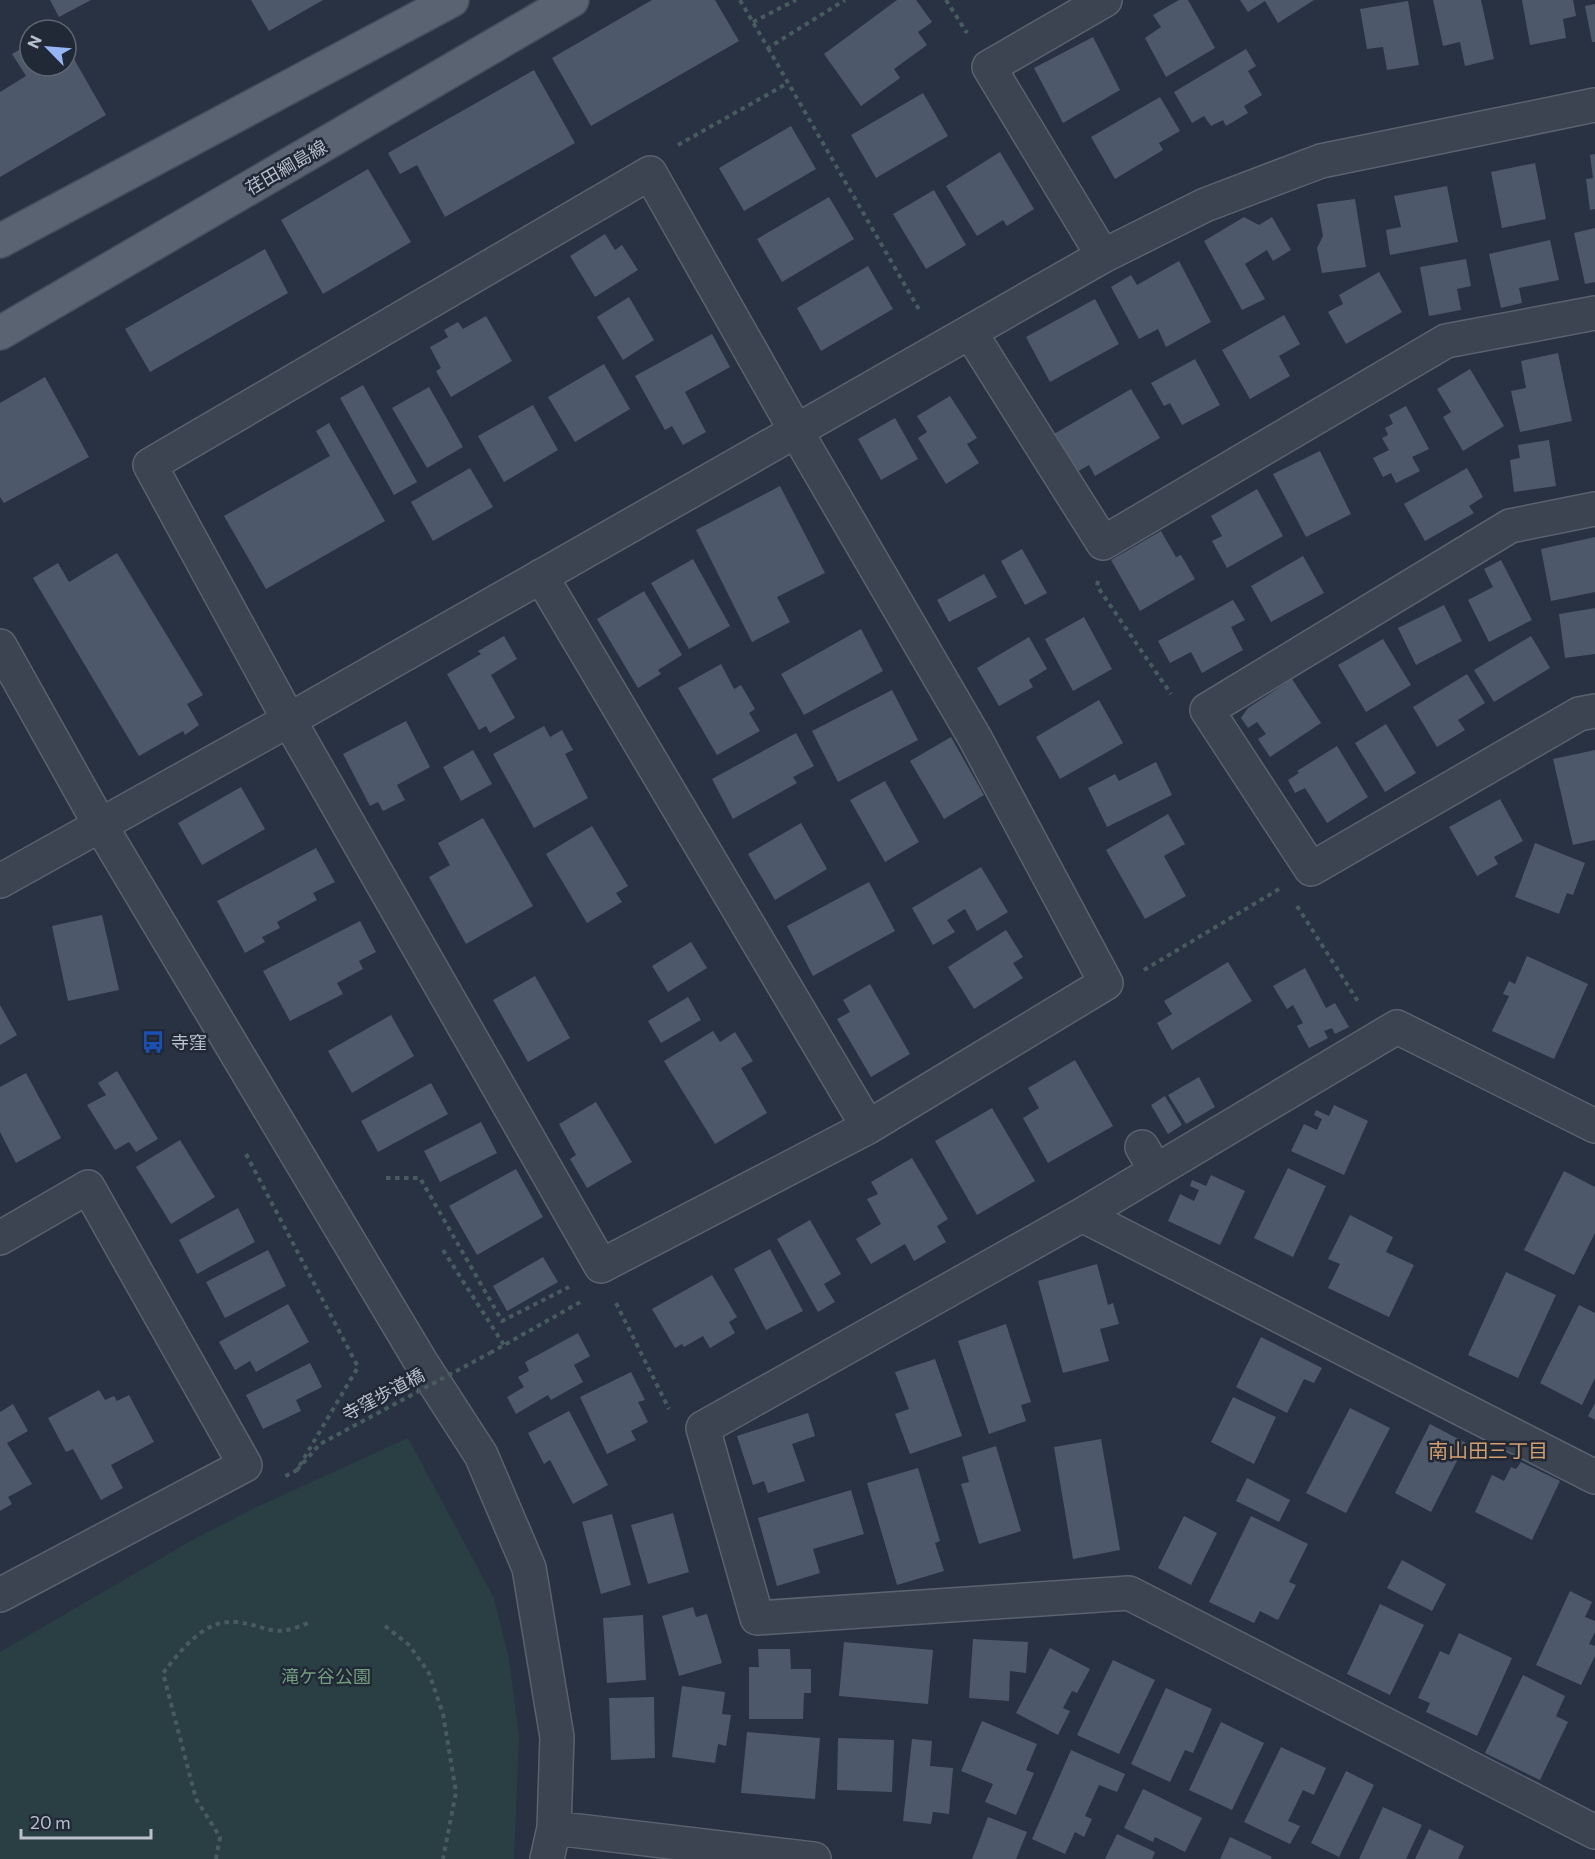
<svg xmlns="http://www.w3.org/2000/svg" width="1595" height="1859" font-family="Commissioner,'Noto Sans JP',sans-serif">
	<rect width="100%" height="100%" fill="#283242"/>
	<path fill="#2a3f43" d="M408 1438 494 1598 509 1659 519 1736 514 1859H0V1652L196 1538 257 1507Z"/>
	<path fill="#4e586b" d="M50 0H91L59 17Z
		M251 0H323L269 31Z
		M652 0H715L739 41 591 126 552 58Z
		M897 0H916L932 22 918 32 927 45 894 69 900 78 861 106 824 54Z
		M1179 0H1188L1215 48 1166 77 1145 38 1161 27 1153 15Z
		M1240 0H1314L1278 23 1265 1 1248 12Z
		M1433 0H1481L1494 59 1465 66 1460 42 1443 46Z
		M1522 0H1573L1576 16 1563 19 1566 38 1530 45Z
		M1408 1 1419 65 1387 70 1383 47 1367 49 1360 9Z
		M1595 4V42H1592L1585 6Z
		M1093 37 1120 90 1063 123 1034 68Z
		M27 45 30 51V66H66V54L70 52 106 115 0 177V92L26 76 12 54Z
		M1246 49 1256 66 1248 71 1262 95 1244 106 1248 113 1226 126 1223 120 1211 126 1204 116 1192 123 1174 92Z
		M534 70 575 143 445 217 417 165 400 174 388 153Z
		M923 93 948 136 876 178 851 135Z
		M1160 97 1180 131 1159 143 1163 150 1115 179 1091 137Z
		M791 126 816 169 744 211 719 168Z
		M1000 152 1034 209 1007 226 1003 220 977 236 946 186Z
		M1595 154V209L1590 210 1586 179 1593 178 1590 155Z
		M1535 163 1546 219 1502 228 1491 172Z
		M368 169 411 242 323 294 281 220Z
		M1447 186 1458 242 1390 255 1386 230 1401 227 1394 196Z
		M934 190 966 245 926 269 893 214Z
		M829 197 854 239 782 282 757 239Z
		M1355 199 1366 267 1322 273 1317 248 1323 236 1317 204Z
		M1244 217 1259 225 1272 217 1291 250 1273 261 1267 250 1245 264 1265 299 1242 310 1204 241Z
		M1595 228V282L1585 284 1574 233Z
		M605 234 615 250 622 245 638 270 595 297 570 256Z
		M1550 240 1559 280 1519 288 1522 303 1501 308 1489 254Z
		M265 249 288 293 150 372 125 329Z
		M1466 259 1471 286 1457 289 1461 310 1429 316 1420 267Z
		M1179 261 1211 322 1166 347 1158 329 1139 339 1111 287 1131 275 1137 285Z
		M868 266 893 309 821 351 797 308Z
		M1379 272 1402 312 1346 344 1328 312 1343 304 1339 295Z
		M629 297 654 340 623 360 597 317Z
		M1095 299 1119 344 1050 382 1026 337Z
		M1284 315 1300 344 1279 356 1290 376 1250 399 1222 350Z
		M486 316 512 361 451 397 436 371 441 368 430 347 448 337 444 330 458 322 463 329Z
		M712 334 730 367 685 392 706 432 683 445 672 426 665 430 635 376Z
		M1558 353 1572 421 1520 432 1511 391 1526 388 1521 361Z
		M1195 359 1220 405 1182 425 1170 403 1164 406 1151 383Z
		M604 364 630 409 575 442 548 397Z
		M1470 369 1504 426 1463 451 1443 417 1451 412 1437 389Z
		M45 377 89 457 4 503 0 497V403Z
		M363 385 417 482 394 495 340 398Z
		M429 387 463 447 427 468 392 408Z
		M1131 389 1160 438 1095 476 1089 465 1077 472 1054 434Z
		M950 396 977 438 967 444 979 463 946 484 918 438 927 432 917 416Z
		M533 405 558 450 504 482 478 436Z
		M1406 406 1429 449 1412 457 1420 471 1396 483 1391 473 1383 477 1373 458 1389 450 1382 438 1388 435 1385 428 1393 424 1389 415Z
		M895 418 918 459 881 480 858 439Z
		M329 423 385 521 266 589 224 516 330 456 316 431Z
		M1549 440 1556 486 1514 492 1510 460 1520 458 1518 445Z
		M1320 451 1351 514 1306 537 1273 474Z
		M470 468 493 507 433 541 411 502Z
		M1467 468 1483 497 1469 506 1474 513 1425 541 1404 504Z
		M780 486 825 573 777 597 790 622 752 642 696 530Z
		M1257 489 1283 536 1227 568 1212 541 1222 536 1211 516Z
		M1161 531 1176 557 1181 555 1195 579 1140 611 1111 560Z
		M1595 537V592L1551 601 1541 549Z
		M1022 549 1047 593 1025 605 1001 561Z
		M117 553 203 695 187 704 199 725 185 735 183 731 139 756 33 578 58 563 69 582Z
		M1303 556 1324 593 1271 622 1251 586Z
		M693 559 730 626 689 649 651 583Z
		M1501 560 1532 620 1489 642 1468 600 1493 587 1484 569Z
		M984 574 997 597 949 622 937 600Z
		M644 591 682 655 658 670 661 674 638 688 597 619Z
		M1233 600 1245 620 1231 627 1243 650 1202 673 1191 652 1170 663 1158 641Z
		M1444 605 1462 641 1416 665 1398 628Z
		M1595 608V654L1565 658 1559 614Z
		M1084 617 1112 669 1073 691 1045 639Z
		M861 629 883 671 804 715 781 674Z
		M504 636 517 659 491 675 515 718 490 733 486 726 479 730 447 674 481 654 478 651Z
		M1531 636 1550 668 1494 702 1474 670Z
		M1029 637 1047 669 1029 680 1033 687 999 706 977 668Z
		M1383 639 1411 685 1366 712 1338 665Z
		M721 664 734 689 741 685 755 709 749 713 760 731 717 755 678 688Z
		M1467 674 1485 703 1458 720 1465 730 1437 747 1413 707Z
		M1292 679 1321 723 1270 757 1258 739 1266 734 1257 722 1248 728 1241 718 1248 708Z
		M892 690 918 740 838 782 812 731Z
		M1099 700 1123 743 1060 779 1036 737Z
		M406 721 430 767 397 785 405 800 383 811 378 802 370 806 343 754Z
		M1386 724 1416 773 1385 792 1355 743Z
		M544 726 550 737 562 730 573 750 565 754 588 798 534 828 493 754Z
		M796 733 814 766 793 777 797 783 733 819 712 779Z
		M951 737 984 795 944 819 910 761Z
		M1337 746 1368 797 1327 823 1305 788 1295 793 1288 780 1299 773 1297 771Z
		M473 750 492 784 461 801 443 767Z
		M1595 750V840L1573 845 1553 759Z
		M1156 762 1172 795 1107 827 1088 788 1115 774 1119 781Z
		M885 781 919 842 885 862 850 800Z
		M241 787 265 829 202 865 178 823Z
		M1500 799 1523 841 1494 857 1498 864 1477 876 1449 827Z
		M1168 814 1185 844 1164 856 1186 896 1145 919 1106 850Z
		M483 818 533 906 466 944 429 877 450 865 438 843Z
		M801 823 827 869 775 900 748 854Z
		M592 826 628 886 616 893 622 902 587 923 546 854Z
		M1535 843 1585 863 1573 895 1567 893 1559 914 1515 897Z
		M316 848 335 882 313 893 317 900 277 922 280 928 262 937 265 942 245 953 217 901Z
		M981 867 1008 912 977 931 965 909 947 920 955 932 933 945 912 908Z
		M869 882 895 931 813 976 787 926Z
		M102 915 119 990 68 1001 52 926Z
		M360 921 376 952 359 961 363 969 337 983 343 994 290 1021 263 971Z
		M1006 930 1023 957 1013 963 1023 978 974 1009 948 967Z
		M691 942 707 968 668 992 652 966Z
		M1527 956 1588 984 1554 1059 1492 1031 1509 996 1503 994 1509 981 1515 984Z
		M1228 962 1252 1001 1172 1050 1157 1023 1172 1014 1164 1001Z
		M1305 968 1326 1008 1335 1003 1349 1027 1335 1034 1332 1028 1324 1031 1328 1038 1309 1048 1297 1026 1303 1023 1293 1005 1287 1009 1273 986Z
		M535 976 570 1038 528 1062 493 1000Z
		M870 984 910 1054 871 1077 837 1019 850 1012 843 1000Z
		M688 997 701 1020 661 1043 648 1021Z
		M0 1005 17 1035 0 1045Z
		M391 1015 414 1056 352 1093 328 1051Z
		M713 1031 720 1042 735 1032 753 1061 741 1068 767 1113 715 1144 664 1061Z
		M1075 1060 1113 1126 1048 1163 1023 1118 1039 1108 1028 1088Z
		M117 1071 158 1139 136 1152 129 1142 115 1150 87 1105 106 1095 98 1083Z
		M26 1073 61 1138 16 1163 0 1132V1087Z
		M1199 1077 1215 1107 1186 1124 1168 1095Z
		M431 1083 448 1114 378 1152 361 1121Z
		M1165 1096 1182 1125 1168 1134 1151 1105Z
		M596 1102 632 1162 587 1188 570 1159 576 1155 559 1124Z
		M1334 1105 1368 1121 1344 1175 1291 1151 1304 1124 1317 1130 1322 1119 1314 1115 1316 1110 1329 1116Z
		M992 1108 1035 1181 977 1215 935 1141Z
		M481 1122 497 1153 440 1182 424 1151Z
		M180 1140 215 1197 171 1224 136 1167Z
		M912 1158 948 1219 937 1226 946 1242 914 1261 905 1244 871 1264 856 1239 881 1224 867 1199 878 1194 871 1182Z
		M1288 1168 1326 1186 1293 1257 1254 1238Z
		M516 1169 543 1217 477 1255 449 1206Z
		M1564 1171 1595 1187V1233L1574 1275 1524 1250Z
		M1211 1175 1245 1191 1220 1245 1168 1221 1180 1194 1194 1201 1199 1190 1190 1186 1192 1180 1206 1186Z
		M238 1208 255 1242 197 1274 179 1240Z
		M1350 1215 1393 1237 1386 1252 1414 1265 1389 1317 1328 1288 1340 1264 1328 1259Z
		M810 1220 841 1274 824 1284 835 1302 818 1312 777 1239Z
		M770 1249 803 1311 766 1330 734 1269Z
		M268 1250 286 1286 225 1318 206 1282Z
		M543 1257 558 1282 507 1311 493 1286Z
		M1097 1264 1108 1305 1113 1303 1119 1324 1100 1329 1109 1361 1063 1373 1038 1281Z
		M1506 1272 1556 1295 1518 1378 1468 1355Z
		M712 1275 737 1317 729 1322 735 1333 710 1348 703 1336 684 1347 682 1344 675 1348 652 1309Z
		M288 1304 309 1342 256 1372 250 1361 235 1370 219 1342Z
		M1579 1305 1595 1313V1378L1582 1405 1540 1383Z
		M1006 1324 1031 1402 1021 1405 1026 1421 989 1434 958 1341Z
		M578 1333 590 1356 574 1365 583 1382 551 1400 548 1395 516 1414 507 1397 524 1387 518 1377 529 1371 525 1362Z
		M1261 1337 1322 1368 1314 1383 1304 1379 1287 1413 1236 1387Z
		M935 1359 962 1436 910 1454 895 1414 909 1409 895 1372Z
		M310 1363 322 1387 296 1400 301 1411 263 1429 246 1395Z
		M631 1372 645 1400 638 1402 648 1422 631 1431 636 1440 607 1454 580 1397Z
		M99 1390 105 1400 114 1396 117 1401 129 1395 154 1442 111 1465 123 1488 101 1500 73 1449 66 1452 48 1418Z
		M1233 1397 1276 1417 1254 1464 1211 1442Z
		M1595 1403V1420L1588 1416Z
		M13 1404 28 1431 7 1443 32 1484 8 1497 12 1504 0 1511V1412Z
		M1350 1408 1390 1428 1346 1513 1306 1493Z
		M569 1411 608 1485 573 1504 550 1460 544 1464 528 1433Z
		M808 1413 815 1436 792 1444 805 1481 768 1493 764 1481 753 1485 737 1436Z
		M1430 1424 1466 1443 1431 1512 1395 1493Z
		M1101 1439 1120 1550 1073 1559 1054 1447Z
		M996 1446 1021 1531 979 1544 961 1484 969 1482 962 1457Z
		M1521 1462 1560 1481 1532 1540 1475 1512 1492 1475 1504 1481 1511 1467 1516 1469Z
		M918 1468 940 1541 935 1543 944 1571 897 1585 867 1483Z
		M1247 1478 1290 1500 1279 1522 1236 1501Z
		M851 1490 864 1534 813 1549 820 1573 777 1586 758 1518Z
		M673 1513 689 1572 648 1584 631 1525Z
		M612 1514 631 1585 601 1594 582 1522Z
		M1184 1516 1217 1533 1191 1585 1158 1568Z
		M1251 1516 1308 1544 1289 1582 1296 1585 1278 1620 1260 1611 1254 1623 1209 1602Z
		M1402 1560 1446 1584 1432 1611 1387 1588Z
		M1570 1591 1592 1602 1585 1617 1595 1621V1632L1589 1644 1595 1646V1656L1581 1685 1536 1665Z
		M1380 1604 1424 1625 1390 1695 1347 1674Z
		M693 1607 696 1617 707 1614 722 1663 679 1676 662 1616Z
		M643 1615 646 1680 607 1683 603 1618Z
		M1459 1633 1512 1658 1477 1736 1426 1712 1430 1703 1418 1698 1440 1651 1449 1655Z
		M973 1639 1028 1642 1026 1673 1010 1671 1009 1701 969 1698Z
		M844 1642 933 1650 928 1704 839 1696Z
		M1050 1648 1090 1669 1077 1693 1072 1691 1063 1708 1070 1711 1058 1735 1016 1713Z
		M758 1649H790L791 1669H811V1693H804L803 1719H749V1667H759Z
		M1113 1660 1155 1680 1119 1754 1077 1735Z
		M1523 1675 1565 1696 1556 1716 1568 1722 1540 1780 1485 1753Z
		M682 1686 725 1692 722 1714 731 1715 726 1746 718 1744 715 1763 672 1757Z
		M1166 1688 1212 1709 1193 1753 1185 1750 1170 1782 1131 1764Z
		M654 1697 655 1758 611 1760 609 1698Z
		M982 1721 1037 1744 1026 1770 1034 1773 1016 1815 985 1802 993 1784 961 1771Z
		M1221 1722 1264 1743 1232 1810 1189 1790Z
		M747 1732 820 1738 815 1799 741 1793Z
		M838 1738 894 1740 892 1792 837 1790Z
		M912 1739 932 1741 930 1766 953 1768 949 1814 933 1812 931 1824 903 1821Z
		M1281 1747 1326 1768 1314 1795 1303 1790 1288 1821 1300 1826 1290 1844 1244 1822Z
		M1071 1750 1125 1774 1117 1792 1099 1785 1085 1816 1092 1819 1084 1837 1075 1832 1065 1854 1032 1839Z
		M1346 1771 1374 1785 1339 1857 1311 1843Z
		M1143 1789 1202 1818 1185 1852 1155 1837 1153 1842 1124 1828Z
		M1383 1807 1422 1825 1406 1859H1359Z
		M988 1817 1027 1832 1016 1859H972Z
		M1429 1829 1464 1846 1458 1859H1415Z
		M1117 1834 1155 1852 1152 1859H1105Z
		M1230 1837 1272 1857 1271 1859H1220Z"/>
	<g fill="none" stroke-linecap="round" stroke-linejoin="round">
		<g stroke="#5a626f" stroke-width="36">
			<path id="minor" d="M650 173 796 431 975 738 1106 983 868 1127 601 1266 289 720 150 465Z
				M1103 256 989 67 1105 0
				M970 332 1103 543 1446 341 1595 313
				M1595 509 1510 526 1207 710 1311 869 1579 714 1595 711
				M541 576 868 1127
				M0 646 99 823 421 1362 481 1455 529 1568 557 1737 554 1828 547 1859
				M0 881 289 720 1103 256 1205 205 1321 161 1595 105
				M1595 1126 1397 1027 1082 1215 703 1428 757 1618 1129 1593 1595 1832
				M1142 1147 1156 1171
				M1082 1215 1595 1477
				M0 1238 88 1187 245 1465 0 1595
				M554 1828 814 1859"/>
		</g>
		<g stroke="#464d5b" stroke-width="36">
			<path id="major" d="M0 241 452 0
				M0 333 572 0"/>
		</g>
		<path stroke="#485c60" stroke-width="4" stroke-dasharray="4.5 4.5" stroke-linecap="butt" d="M740 0 768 48 845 0
			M946 0 967 33
			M753 22 796 0
			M768 48 921 313
			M678 145 788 83
			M1098 581 1097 586 1171 694
			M1297 906 1359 1003
			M1144 970 1279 889
			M246 1154 358 1367 297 1470 282 1478
			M386 1178H420L502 1321 569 1287
			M443 1250 504 1345
			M616 1303 669 1409
			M490 1353 584 1300
			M385 1626 409 1645 429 1673 443 1714 456 1792 443 1859
			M216 1859 220 1837 196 1799 163 1673C181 1651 203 1619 236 1622 270 1626 271 1639 308 1623"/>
		<use href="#minor" stroke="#3c4452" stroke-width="33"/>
		<use href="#major" stroke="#5a6372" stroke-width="33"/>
		<path stroke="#485c60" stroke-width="4" stroke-dasharray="4.5 4.5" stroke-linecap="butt" d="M297 1470 320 1444 490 1353"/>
	</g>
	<defs>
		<g id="bus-bare" transform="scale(1.8)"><path d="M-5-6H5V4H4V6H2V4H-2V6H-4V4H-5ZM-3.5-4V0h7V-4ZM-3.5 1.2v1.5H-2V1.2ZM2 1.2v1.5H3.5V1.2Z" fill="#1a4fb4" stroke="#212937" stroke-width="2.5" paint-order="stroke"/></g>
	</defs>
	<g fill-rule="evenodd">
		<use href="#bus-bare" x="153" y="1042"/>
	</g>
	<g text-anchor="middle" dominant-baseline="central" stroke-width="5" stroke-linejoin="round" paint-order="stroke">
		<g font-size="18" fill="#b9bfcc" stroke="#212937">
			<text transform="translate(286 167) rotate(-30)">荏田綱島線</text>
			<text transform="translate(383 1394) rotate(-28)">寺窪歩道橋</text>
		</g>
		<g font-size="18" fill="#b9bfcc" stroke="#212937" text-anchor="start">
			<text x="171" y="1042">寺窪</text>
		</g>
		<g font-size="18" fill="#719c7d" stroke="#212937">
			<text x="326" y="1676">滝ケ谷公園</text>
		</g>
		<g font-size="20" fill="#d39f6d" stroke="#212937">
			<text x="1488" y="1450">南山田三丁目</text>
		</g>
	</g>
	<g transform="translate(48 48) rotate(295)"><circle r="28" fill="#212937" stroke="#5e6573" stroke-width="1.5"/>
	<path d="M0-4.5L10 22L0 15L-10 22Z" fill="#95b5f5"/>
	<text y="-9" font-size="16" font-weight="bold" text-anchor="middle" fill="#b9bfcc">N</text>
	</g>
	<path d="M21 1829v9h130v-9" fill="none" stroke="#b9bfcc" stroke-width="3"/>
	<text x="30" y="1829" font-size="18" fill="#b9bfcc" stroke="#212937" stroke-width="4.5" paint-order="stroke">20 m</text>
</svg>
